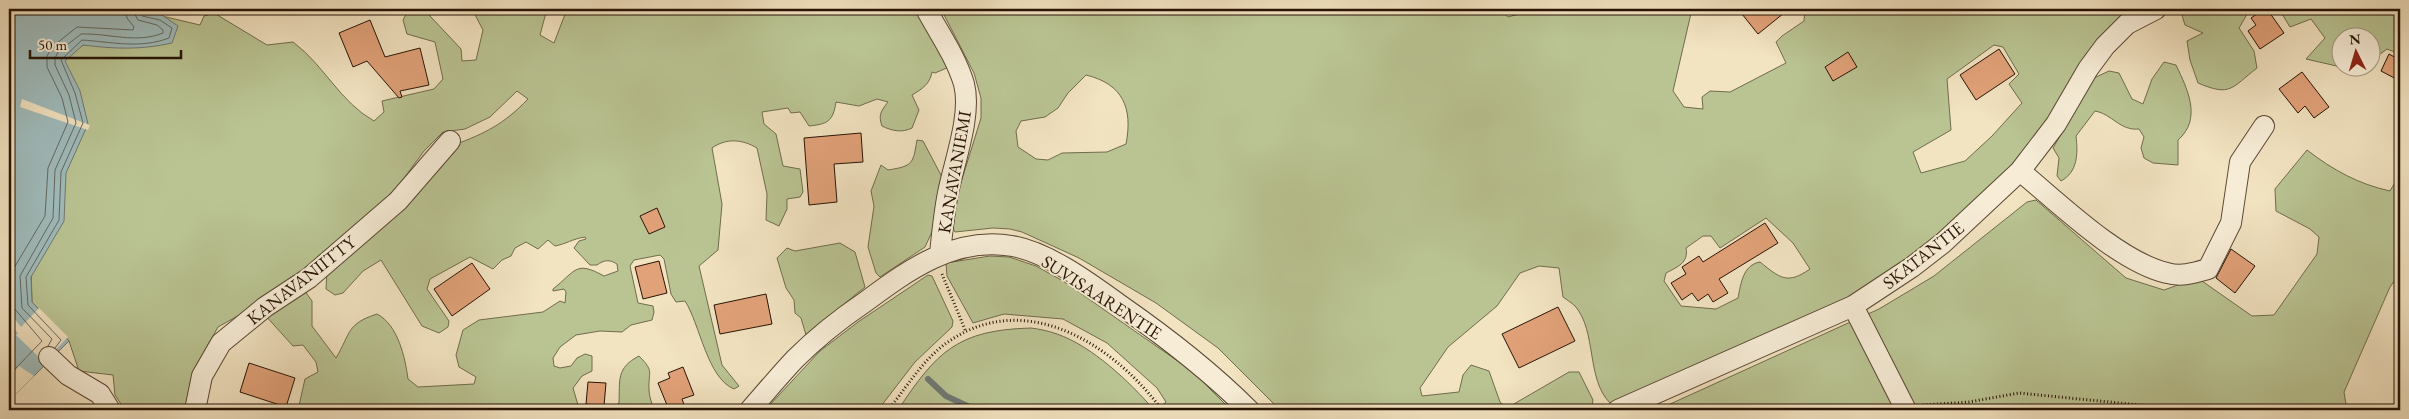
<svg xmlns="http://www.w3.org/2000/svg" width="2409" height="419" font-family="'EB Garamond',serif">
	<rect width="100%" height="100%" fill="#f2e3c1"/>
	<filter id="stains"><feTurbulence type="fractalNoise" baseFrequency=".004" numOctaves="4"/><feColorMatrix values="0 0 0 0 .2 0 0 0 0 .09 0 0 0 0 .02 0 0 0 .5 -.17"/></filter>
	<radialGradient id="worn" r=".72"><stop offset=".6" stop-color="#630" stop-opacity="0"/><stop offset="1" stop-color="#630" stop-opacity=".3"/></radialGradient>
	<path fill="#bac493" stroke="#706c4c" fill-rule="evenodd" d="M141 9 145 12 200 25 204 16 214 13 267 45 293 42C324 65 340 102 374 121L384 112 382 101 434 89 443 79 435 42 407 34 403 20 409 9H427L430 16 461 49 462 61 476 60 483 30 472 9H547L540 35 554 43 567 9H918L949 67 935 73 932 72C930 84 922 89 912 95L919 110 912 128C902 133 892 131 882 126 878 115 881 111 888 102L877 99 859 106 836 102C833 122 827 124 809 126L800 112 791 113 788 108 762 112 764 124 776 134 783 166 800 169 803 192 800 197 787 199V209L779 226 766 220 767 194 757 148C742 139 726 138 712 148L722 204 718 250 699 266 722 365 739 386 734 389C707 378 700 324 685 301L676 302 671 294 664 259 660 255 634 260 630 266 638 303 653 306 654 312 652 320 631 325 622 332 600 331 576 335 560 347 553 358 554 366 560 368 571 366 577 358 585 354 592 356V371L582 376 573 388 578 405 598 410H298L305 379 318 372 316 362 303 345 293 346 264 314 302 287 312 301V326L336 358C351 333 346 324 377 314 398 325 405 357 408 379L418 387 474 384 476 377 459 367 456 355 463 330 479 320 543 312 560 301 565 303 566 292 564 289 553 291V289C576 271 575 260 604 276L618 271 617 264C609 259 604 260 597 265H590L574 248 579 241 586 239 585 237C572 239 566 244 555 246L548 240 538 249 526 242 515 248 511 256 502 260 493 269 470 257 430 279 427 289 449 321 448 327 439 333 422 326 381 260 363 271 343 293 335 295 326 289 327 270 454 145C486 133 504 124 528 99L517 91 490 117 465 129 443 132 424 151 399 185 365 222 284 290 218 327 197 364 186 410H125L115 395 113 375 79 371 69 341 32 302 26 81Z
		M941 9H1499L1508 17 1537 9H1692L1673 91 1684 107 1703 109 1702 97 1710 91 1730 92 1786 63 1776 42 1782 36 1804 21 1805 9H2138L2021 159 1933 244 1849 300 1610 403C1586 379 1597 331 1575 306 1572 303 1567 300 1563 297L1559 268 1539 266 1520 273 1497 306 1448 347 1420 388 1422 396 1459 392 1463 375 1471 365 1489 371 1500 402 1507 408 1569 372H1579L1593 400 1591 410H1280L1218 348 1156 303 1079 258 1022 232 1010 229 993 228 955 232 953 228 958 192 981 118V98L974 73ZM1994 45 2003 47 2019 74 2009 84 2022 103 1992 136 1965 161 1921 173 1913 152 1951 130 1947 79ZM1086 75C1123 84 1133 108 1126 144L1107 152 1062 153 1048 160 1036 159 1018 147 1016 131 1021 121 1045 117 1058 108 1068 93ZM1766 218 1793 243 1810 269C1787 285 1780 278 1760 262 1743 265 1741 283 1738 298L1716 309 1681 306 1664 281 1666 273C1677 267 1689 263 1686 248L1703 236H1711L1720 248Z
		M2180 9H2250L2239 28 2254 51 2257 68C2231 88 2231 97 2198 83L2190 60 2187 41 2203 33 2185 25Z
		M2279 9H2392L2400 13V54L2387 49 2372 60V38H2342L2341 67 2306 59 2325 38 2311 19 2290 27Z
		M2164 62 2176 65C2188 90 2202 119 2178 140V165L2153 163 2144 158 2141 148 2144 137 2139 129C2120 131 2112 114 2095 111L2076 136C2078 153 2078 172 2061 181L2057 176 2059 158 2053 148 2094 78 2109 71 2119 73 2132 99 2143 104 2152 79Z
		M917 140 923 141 942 177 932 232 925 247 880 277 876 273 868 247 874 206 871 191 881 165 888 170C913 166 913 164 917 140Z
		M2307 150C2333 170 2358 184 2390 191L2400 174V273L2390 287 2344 392 2346 404 2356 410H1657L1879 309 1934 276 2027 202 2036 200 2126 278 2164 290 2189 281H2202L2252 316 2274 315 2317 254 2319 237 2310 229 2276 211 2275 189Z
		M840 243 855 252 865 287 806 335 801 318 795 313 794 300 786 288 777 258 787 248 795 251Z
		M990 256 1009 257 1036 266 1063 281 1192 371 1231 410H1157L1166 402 1157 388 1107 343 1063 319 1004 314 973 323 947 276 946 263Z
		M928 275 932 276 953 321 952 327 915 362 878 410H765L820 351 858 322Z
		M1031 328C1039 329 1049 331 1057 334 1092 346 1130 382 1154 410H898C937 351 958 330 1031 328Z
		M639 356C655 372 648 371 649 390 649 396 652 404 654 410H610L619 403C620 380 616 368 639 356Z"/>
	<path fill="#9fbcbd" stroke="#6f7873" d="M9 9H141L162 15 178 26 172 43C141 50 114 49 83 45L65 61 80 91 88 124 66 173 64 221 31 277 32 302 69 341 16 394 9 387Z"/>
	<path fill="#f2e3c1" d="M22 99 79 121 90 125 88 130 20 107Z
		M39 308 68 337 44 362 16 335 18 333 9 324V312L21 327Z
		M19 366 34 376 16 394 9 389V372L13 374Z"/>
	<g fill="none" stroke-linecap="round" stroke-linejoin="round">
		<path stroke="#636860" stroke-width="1" d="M48 346 52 339 22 308 20 276 53 218 55 170 76 123 69 95 55 65V58L58 52 81 34C109 33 136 44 163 33V30L157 25 138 20 132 9
			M55 348 61 340 28 305 26 277 59 220 61 172 83 123 75 93 61 60 82 40C112 42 140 49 169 38L172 28 160 20 142 16 139 9
			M9 370H14L42 341 14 308 12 277 14 268 45 216 48 168 68 122 62 98 47 67V56L52 47 77 27 133 30 134 27 127 18 125 9"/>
		<path stroke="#6f7873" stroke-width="6" d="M928 379 946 396 976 410"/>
	</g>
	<path fill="#e2a279" stroke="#271304" d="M1738 9H1789L1758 34Z
		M2264 9H2267L2284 33 2260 49 2248 31 2256 25 2251 18Z
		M370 20 385 57 420 48 429 85 400 91 402 97 399 98 367 61 353 67 339 33Z
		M1999 49 2015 74 1976 100 1960 75Z
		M1848 52 1857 67 1833 81 1825 67Z
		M2389 54 2400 60V81L2381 71Z
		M2302 72 2329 107 2314 118 2305 106 2298 113 2279 89Z
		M861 133 863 162 834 164 837 202 809 205 804 138Z
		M657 208 665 227 649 234 640 216Z
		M1765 223 1778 243 1719 279 1728 293 1713 302 1708 294 1698 301 1692 293 1682 300 1671 283 1686 274 1682 267 1699 256 1703 262Z
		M2231 249 2255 266 2235 293 2216 278Z
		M659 261 667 293 643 299 635 267Z
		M472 263 490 289 452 316 434 289Z
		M766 294 772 324 720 334 714 305Z
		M1558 307 1575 341 1519 368 1502 334Z
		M249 363 295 378 286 407 240 392Z
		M683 367 694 395 682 399 686 410H669L658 383 670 378 668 373Z
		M588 382 606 383 604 406 586 404Z"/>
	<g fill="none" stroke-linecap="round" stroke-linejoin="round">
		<g stroke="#5a4733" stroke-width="22">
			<path id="minor" d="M926 9C939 33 956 57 964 84 972 115 954 162 948 193 944 213 942 234 940 254
				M2020 171C2059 203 2119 262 2167 273 2181 277 2194 273 2208 269L2231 223 2240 162 2264 126
				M1853 306 1906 410
				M49 357 68 375 100 394 110 410
				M195 410 202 376 221 343 265 307 309 278 398 201 450 141
				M750 410C765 393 779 376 795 359 816 338 840 319 865 302 908 270 955 236 1012 246 1048 252 1091 284 1120 305 1166 337 1209 370 1249 410
				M1618 410 1853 306 1912 267 1943 243 2020 171 2056 124 2088 69 2105 46 2127 24 2156 9"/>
		</g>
		<path stroke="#271304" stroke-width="3" stroke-dasharray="1 2.5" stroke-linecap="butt" d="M942 274 966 332
			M1923 405 1969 402 2019 393 2190 410
			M888 410C908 386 924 357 951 340 1028 289 1115 346 1162 410
			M2198 410 2247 406 2302 410"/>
		<use href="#minor" stroke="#f7edd7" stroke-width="20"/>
	</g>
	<g text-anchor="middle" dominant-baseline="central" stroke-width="4" stroke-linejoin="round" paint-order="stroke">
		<g font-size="18" fill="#271304" stroke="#f7edd7">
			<text transform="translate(954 172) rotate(-80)">KANAVANIEMI</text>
			<text transform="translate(1923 255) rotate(-38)">SKATANTIE</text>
			<text transform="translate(301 280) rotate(-38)">KANAVANIITTY</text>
			<text transform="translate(1102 297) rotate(33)">SUVISAARENTIE</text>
		</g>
	</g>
	<rect width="2409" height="419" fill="none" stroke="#f2e3c1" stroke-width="30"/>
	<rect x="10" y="10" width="2389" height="399" fill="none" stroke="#271304" stroke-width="2.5"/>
	<rect x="15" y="15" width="2379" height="389" fill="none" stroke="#271304"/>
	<g transform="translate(2356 52) rotate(355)"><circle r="24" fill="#f7edd7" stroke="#a49683"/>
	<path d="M0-4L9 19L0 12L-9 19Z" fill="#8f2418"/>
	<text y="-8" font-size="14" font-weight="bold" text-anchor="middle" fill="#271304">N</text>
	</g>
	<path d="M30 50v8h151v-8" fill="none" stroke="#271304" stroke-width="2.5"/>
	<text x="38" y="50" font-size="15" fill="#271304" stroke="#f7edd7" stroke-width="4" paint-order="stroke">50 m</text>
	<rect width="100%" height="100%" filter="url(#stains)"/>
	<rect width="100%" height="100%" fill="url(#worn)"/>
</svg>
